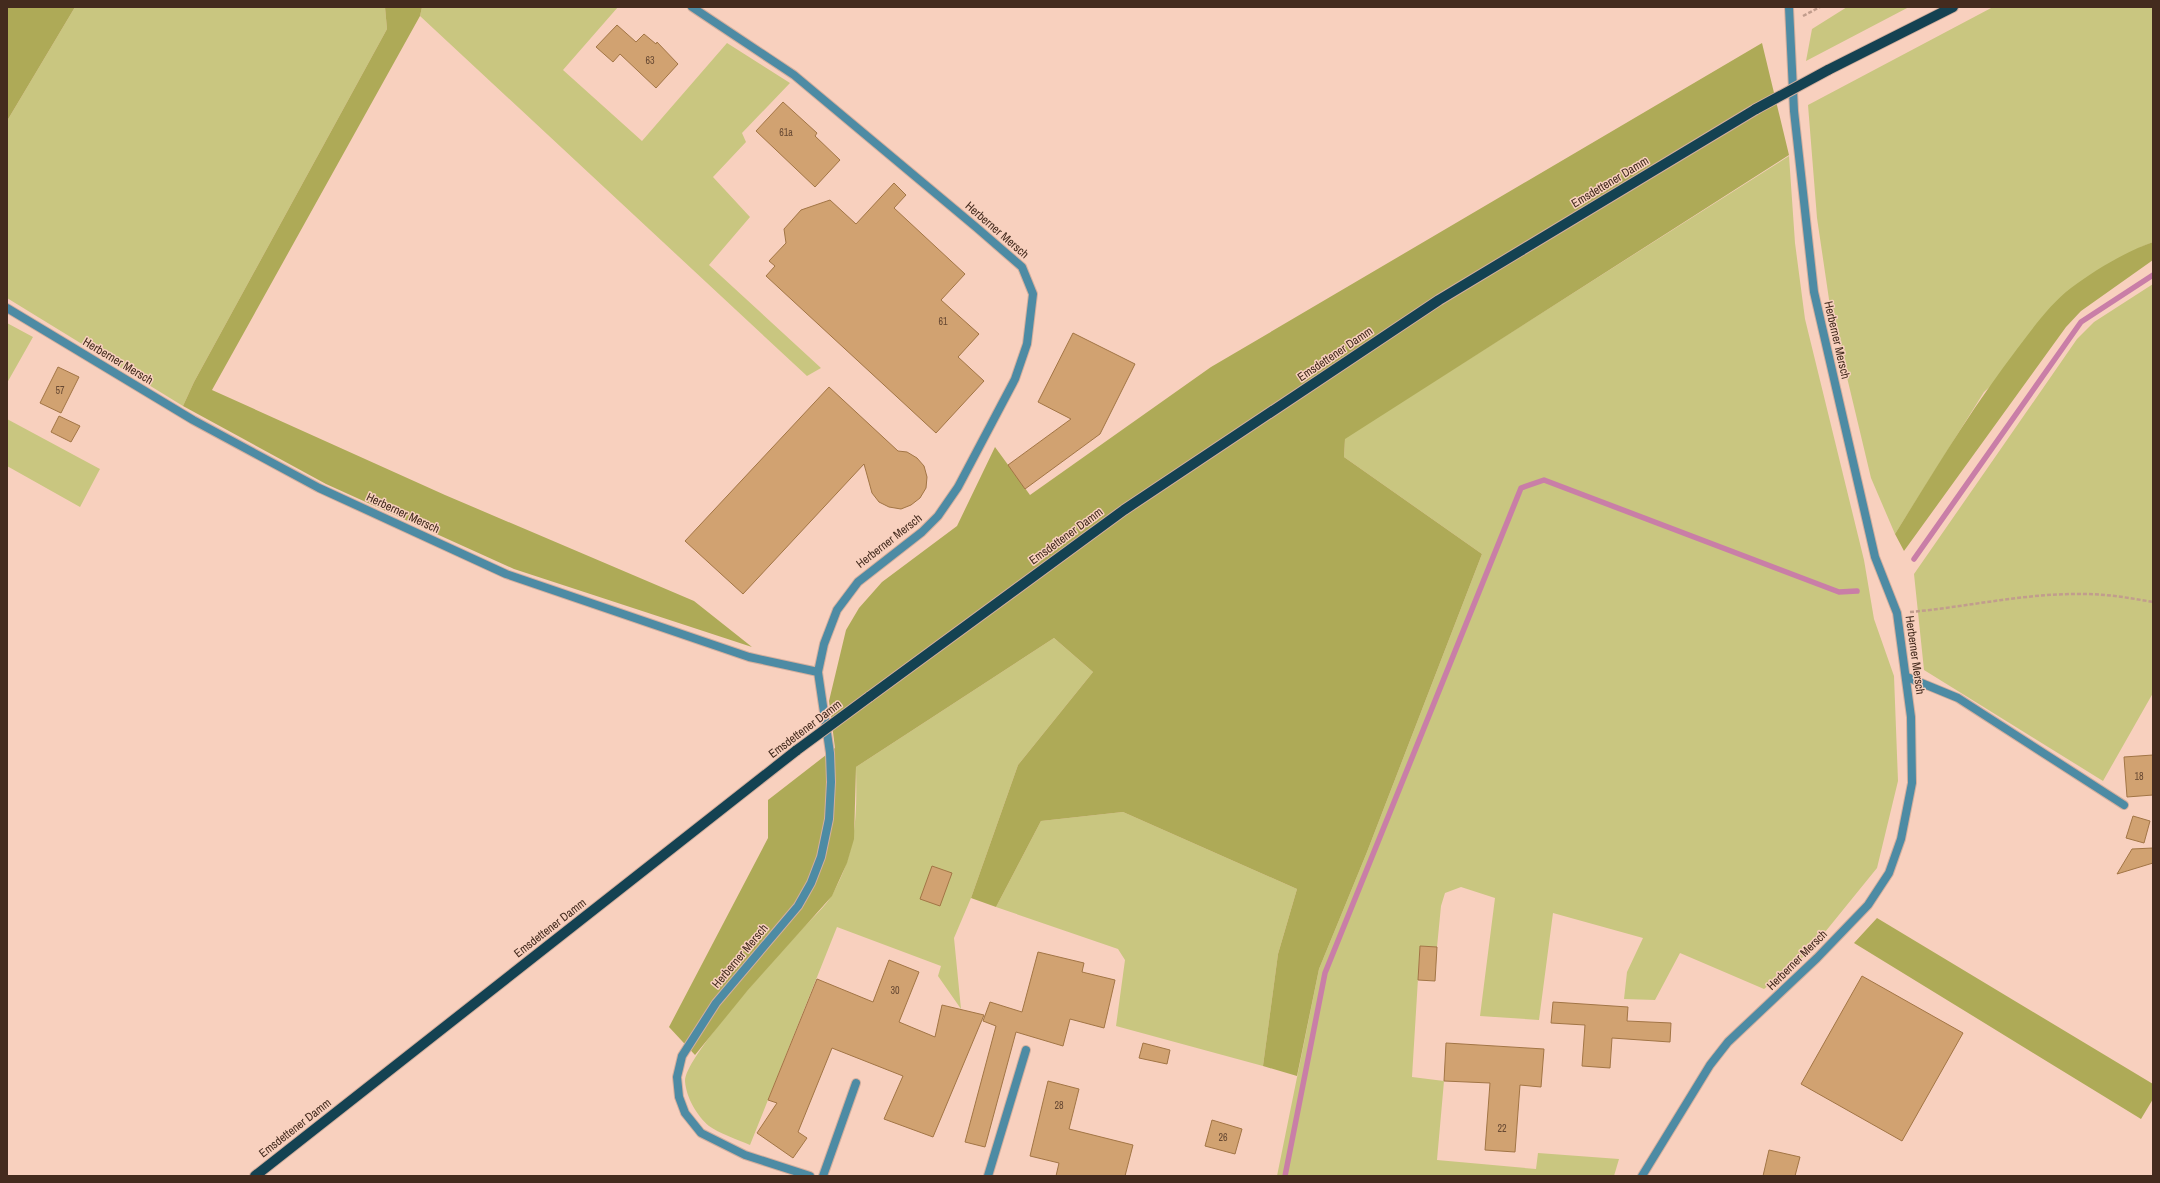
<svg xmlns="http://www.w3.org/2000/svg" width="2160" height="1183" font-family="'Archivo Narrow',sans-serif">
	<rect width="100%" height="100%" fill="#f8d0be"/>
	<path fill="#c9c680" d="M75 7H385L387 29 194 382 183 406 7 298V121Z
		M422 7H618L563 70 642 141 727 43 790 83 742 133 746 142 713 177 750 217 709 265 821 368 807 376 420 16Z
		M1847 7H1909L1806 61 1812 29Z
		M1993 7H2153V242L2141 247 1984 392 1895 534 1871 478 1830 306 1817 218 1808 105Z
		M1789 156 1795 243 1805 319 1864 560 1874 619 1894 676 1898 781 1877 868 1808 953 1764 989 1680 953 1655 1000 1624 999 1627 972 1643 938 1553 913 1539 1020 1480 1016 1495 898 1461 887 1445 893 1441 906 1437 947 1420 946 1412 1077 1444 1081 1437 1160 1536 1169 1538 1153 1619 1159 1614 1176H1277L1319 969 1367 852 1482 554 1344 457 1345 438Z
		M2153 284V693L2103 781 1924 670 1914 574 2077 339 2094 322Z
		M7 323 33 337 7 383Z
		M7 419 100 469 80 507 7 466Z
		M1054 638 1093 672 1018 765 971 898 954 938 961 1009 938 976 941 966 837 927 750 1145C739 1140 718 1133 709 1126 697 1116 686 1097 685 1081 684 1057 783 950 804 927 813 917 825 907 832 895 857 851 857 816 856 767Z
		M1123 812 1297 889 1278 954 1263 1066 1116 1026 1125 960 1118 949 996 907 1041 821Z"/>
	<path fill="#aeaa57" d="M7 7H75L7 121Z
		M385 7H422L420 16 212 390 445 495 694 601 752 647 514 569 326 484 183 406 194 382 387 29Z
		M1762 43 1789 155 1345 439 1344 457 1482 554 1367 852 1319 969 1297 1076 1263 1066 1278 954 1297 889 1123 812 1041 821 996 907 971 898 1018 765 1093 672 1054 638 856 767 854 839 847 863 832 896 748 990 695 1055 669 1027 768 838V800L835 748 829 701 846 630 859 608 882 582 957 526 995 447 1030 495 1211 367Z
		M2153 242V260L2081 311 2066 327 1904 551 1895 534C1934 471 1972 408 2017 349 2033 328 2050 304 2071 288 2095 270 2125 252 2153 242Z
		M1877 918 2153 1084V1099L2141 1119 1854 943Z"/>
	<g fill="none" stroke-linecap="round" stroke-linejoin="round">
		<path stroke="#c97ea7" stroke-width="5.5" d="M1914 559 2081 322 2153 275
			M1285 1176 1325 973 1521 488 1544 480 1839 592 1857 591"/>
	</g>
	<path fill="#d1a271" stroke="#a27545" d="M617 25 636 42 644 34 656 44 657 42 678 64 656 88 620 54 613 62 596 47Z
		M783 102 817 133 815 136 840 160 815 187 756 131Z
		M894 183 906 195 894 208 965 274 941 300 979 334 958 357 984 381 936 433 766 276 775 266 769 261 786 243 784 229 801 210 830 200 856 224Z
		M1073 333 1135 364 1100 434 1025 489 1008 465 1071 419 1038 402Z
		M58 367 79 377 61 413 40 403Z
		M829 387 898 451 907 452 917 458 924 466 927 477 926 488 920 498 911 505 901 509 889 507 879 502 872 493 864 464 743 594 685 541Z
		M59 416 80 426 71 442 51 432Z
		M2153 755V795L2127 797 2124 757Z
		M2133 816 2150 821 2144 843 2126 838Z
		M2153 848V863L2117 874 2132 849Z
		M932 866 952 873 940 906 920 899Z
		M1420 946 1437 947 1435 981 1418 980Z
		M1038 952 1084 963 1082 972 1115 980 1104 1028 1070 1019 1063 1046 1016 1032 985 1147 965 1142 996 1026 983 1021 990 1002 1022 1012Z
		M889 960 919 972 899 1022 935 1037 942 1005 984 1015 933 1137 884 1119 903 1076 832 1048 798 1132 807 1138 793 1158 757 1133 777 1103 768 1100 817 979 873 1002Z
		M1862 976 1963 1033 1902 1141 1801 1084Z
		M1553 1002 1628 1007 1627 1021 1671 1023 1670 1042 1612 1038 1610 1068 1582 1066 1585 1025 1551 1023Z
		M1143 1043 1170 1050 1167 1064 1139 1058Z
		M1446 1043 1544 1049 1541 1087 1520 1085 1515 1152 1485 1150 1490 1083 1444 1081Z
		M1048 1081 1079 1089 1069 1129 1133 1145 1125 1176H1056L1059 1163 1030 1156Z
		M1212 1120 1242 1129 1235 1154 1205 1146Z
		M1769 1150 1800 1157 1795 1176H1763Z"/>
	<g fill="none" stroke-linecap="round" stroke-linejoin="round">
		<g stroke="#d4af9e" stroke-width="10">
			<path id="lane" d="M1907 677 1958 698 2124 805
				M823 1176 856 1083
				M988 1176 1026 1050"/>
		</g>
		<g stroke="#d4af9e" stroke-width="10">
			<path id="street" d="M692 7 794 75 977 228 1022 267 1033 294 1027 344 1015 379 958 487 938 516 922 532 858 582 837 610 824 644 818 672 830 753 831 782 829 819 821 857 811 883 798 906 716 1003 682 1056 677 1077 679 1097 685 1113 701 1133 745 1155 810 1176
				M7 308 193 420 319 488 506 574 749 657 818 672
				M1642 1176 1710 1065 1728 1042 1817 958 1868 905 1889 873 1901 839 1912 783 1911 717 1897 613 1875 557 1814 292 1794 111 1789 7"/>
		</g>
		<g stroke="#d4af9e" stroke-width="12">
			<path id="primary" d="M1828 70 1953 7
				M869 697 1124 510 1439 300 1756 109
				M255 1176 797 750"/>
		</g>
		<path stroke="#c19d8d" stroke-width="2.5" stroke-dasharray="4 2" stroke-linecap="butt" d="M1803 16 1820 7
			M1910 612C1967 607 2025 593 2083 594 2107 594 2130 598 2153 602"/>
		<use href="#lane" stroke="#4d8ba4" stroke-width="8"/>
		<use href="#street" stroke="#4d8ba4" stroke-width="8"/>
		<use href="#primary" stroke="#144252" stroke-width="10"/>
		<g stroke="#d4af9e" stroke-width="12" stroke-linecap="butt">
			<path id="primary-bridge" d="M1756 109 1828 70
				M797 750 869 697"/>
		</g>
		<use href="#primary-bridge" stroke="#144252" stroke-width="10"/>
	</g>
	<g text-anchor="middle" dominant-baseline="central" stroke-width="3" stroke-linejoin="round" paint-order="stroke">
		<g font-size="10" fill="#674933">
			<text x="650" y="60">63</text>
			<text x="786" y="132">61a</text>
			<text x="943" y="321">61</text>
			<text x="60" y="390">57</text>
			<text x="2139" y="776">18</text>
			<text x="895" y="990">30</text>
			<text x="1059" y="1105">28</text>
			<text x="1502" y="1128">22</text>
			<text x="1223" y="1137">26</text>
		</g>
		<g font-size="12" fill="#442b1e" stroke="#f8d0be">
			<text transform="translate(1610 182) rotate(-31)">Emsdettener Damm</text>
			<text transform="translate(997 230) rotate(41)">Herberner Mersch</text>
			<text transform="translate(1837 340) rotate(77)">Herberner Mersch</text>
			<text transform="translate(1335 354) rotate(-34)">Emsdettener Damm</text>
			<text transform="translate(118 361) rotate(31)">Herberner Mersch</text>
			<text transform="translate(403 513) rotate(25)">Herberner Mersch</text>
			<text transform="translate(1066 536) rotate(-36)">Emsdettener Damm</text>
			<text transform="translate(889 541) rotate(-38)">Herberner Mersch</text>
			<text transform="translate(1915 655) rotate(82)">Herberner Mersch</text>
			<text transform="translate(805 729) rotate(-37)">Emsdettener Damm</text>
			<text transform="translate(550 928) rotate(-38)">Emsdettener Damm</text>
			<text transform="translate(740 956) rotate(-50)">Herberner Mersch</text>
			<text transform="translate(1797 960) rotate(-45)">Herberner Mersch</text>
			<text transform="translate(295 1128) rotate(-38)">Emsdettener Damm</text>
		</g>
	</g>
	<rect width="2160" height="1183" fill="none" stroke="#442b1e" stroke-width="16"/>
</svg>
